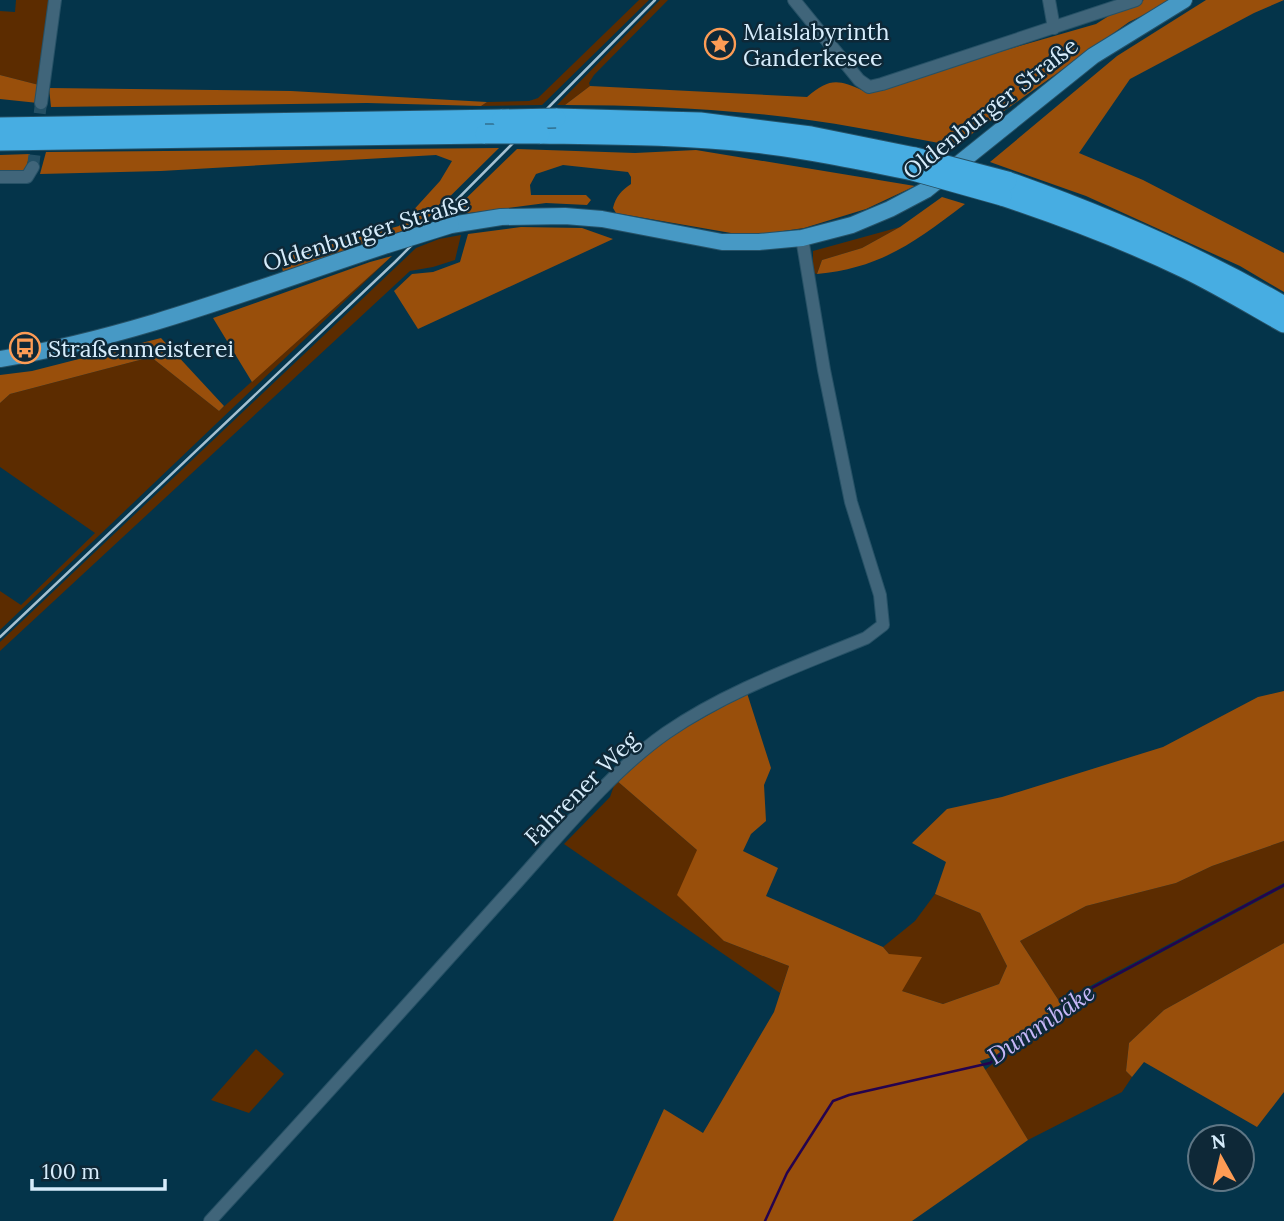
<svg xmlns="http://www.w3.org/2000/svg" width="1284" height="1221" font-family="Lora,serif">
	<rect width="100%" height="100%" fill="#04344a"/>
	<path fill="#5c2c00" d="M16 0H51L39 85 0 75V11L15 12Z
		M639 0H649L542 105 481 106 487 102 529 101 538 98Z
		M660 0H668L594 75 589 83 590 86 565 105H557Z
		M900 227 862 248 822 260 817 274 813 273V251Z
		M461 235 455 260 433 267 410 271 0 651V642L416 248 439 239Z
		M392 256 0 630V591L21 605 95 533 0 467V403L10 394 151 357 219 411Z
		M616 780 697 850 724 941 789 966 780 993 564 844 610 797Z
		M1284 841V883L1079 992 1061 1004 1020 941 1086 906 1176 883 1212 866Z
		M1284 887V943L1164 1010 1129 1043 1126 1071 1132 1077 1122 1092 1028 1140 985 1070 1074 999Z
		M935 894 980 913 1007 966 999 984 943 1004 902 991 889 954 883 947 915 921Z
		M256 1049 284 1074 249 1113 211 1100Z"/>
	<path fill="#994f0b" d="M1144 0H1174L1129 22 955 146C890 134 825 120 759 114 695 108 630 105 565 105L590 86 807 97C830 78 837 79 864 91L1096 24 1115 12Z
		M1206 0H1284L1254 13 1130 79 1079 153 1143 180 1284 253V292L1240 266 1086 196 990 162 1117 56Z
		M0 75 39 85 38 103 0 99Z
		M49 88 291 91 487 102 481 106 367 103 51 107Z
		M499 148 422 224 283 273 281 258 399 226 440 181 452 161 436 155 161 171 40 174 46 152Z
		M517 149 635 153 696 150 915 186 866 209 804 228 769 233H731L616 213 613 208C616 196 621 191 631 184V177L628 172 563 165 536 174 530 185 531 195H586L591 200 587 205 546 203 469 213 452 212Z
		M30 154 25 171 0 172V155Z
		M942 197 965 204C915 242 881 268 817 274L822 260 862 248 900 227Z
		M521 227 582 228 613 239 418 329 394 291 412 274 433 272 460 262 468 234Z
		M392 256 252 382 213 318 370 262Z
		M161 338 224 406 219 411 151 357 10 394 0 403V375L32 371Z
		M1284 691V841L1212 866 1176 883 1086 906 1020 941 1061 1004 995 1056 980 1061 1028 1140 912 1221H613L664 1109 703 1133 774 1012 789 966 724 941 677 895 697 850 616 780 671 736 747 693 771 768 764 785 766 821 751 834 743 851 778 868 766 896 883 947 889 954 922 957 902 991 943 1004 999 984 1007 966 980 913 935 894 946 862 912 843 947 809 1002 797 1163 747 1258 697Z
		M1284 943V1092L1257 1127 1144 1062 1132 1077 1126 1071 1129 1043 1164 1010Z"/>
	<g fill="none" stroke-linecap="round" stroke-linejoin="round">
		<path stroke="#25034e" stroke-width="2.5" d="M765 1221 787 1173 833 1101 849 1095 990 1063 1073 998 1284 885"/>
		<path stroke="#245065" stroke-width="12" stroke-dasharray="12 6" stroke-linecap="butt" d="M33 167 41 103"/>
		<g stroke="#265166" stroke-width="14">
			<path id="minor" d="M794 0 859 80 869 87 882 84 1136 0
				M1049 0 1054 28
				M41 103 55 0
				M0 177H27L33 167
				M210 1221C308 1115 405 1007 502 899 552 845 606 775 666 733 727 691 798 666 866 638L883 625 880 595 851 502 824 370 802 238"/>
		</g>
		<g stroke="#265166" stroke-width="18">
			<path id="major" d="M451 225 501 217 565 216 602 219 722 242H759L802 238 852 225 890 209 926 190 1093 56 1184 0
				M0 359C133 337 260 287 387 245"/>
		</g>
		<g stroke="#265166" stroke-width="21">
			<path id="highway" d="M556 118 700 122 811 136 915 157
				M0 127 502 119
				M540 134C612 135 683 135 755 143 808 149 860 160 913 171
				M0 141 485 134
				M1007 181C1103 215 1195 254 1284 306
				M1002 196C1065 217 1126 240 1186 269 1219 285 1252 305 1284 323"/>
		</g>
		<use href="#minor" stroke="#40657a" stroke-width="12"/>
		<use href="#major" stroke="#4799c5" stroke-width="16"/>
		<use href="#highway" stroke="#47ade2" stroke-width="19"/>
		<path stroke="#a4c0d1" stroke-width="2.5" d="M0 637 395 262 655 0"/>
		<g stroke="#265166" stroke-width="18" stroke-linecap="butt">
			<path id="major-bridge" d="M387 245 451 225"/>
		</g>
		<g stroke="#265166" stroke-width="21" stroke-linecap="butt">
			<path id="highway-bridge" d="M502 119 556 118
				M485 134H540
				M915 157 1007 181
				M913 171 1002 196"/>
		</g>
		<use href="#major-bridge" stroke="#4799c5" stroke-width="16"/>
		<use href="#highway-bridge" stroke="#47ade2" stroke-width="19"/>
	</g>
	<defs>
		<g id="sight-ring" transform="scale(1.575)"><circle r="9.5" fill="#0e2837" stroke="#fd9c55" stroke-width="1.5"/><path d="M0-6L1.8-2.2L6-1.7L2.9 1.2L3.7 5.4L0 3.3L-3.7 5.4L-2.9 1.2L-6-1.7L-1.8-2.2Z" fill="#fd9c55"/></g>
		<g id="bus-ring" transform="scale(1.575)"><circle r="9.5" fill="#0e2837" stroke="#fd9c55" stroke-width="1.5"/><path d="M-5-6H5V4H4V6H2V4H-2V6H-4V4H-5ZM-3.5-4V0h7V-4ZM-3.5 1.2v1.5H-2V1.2ZM2 1.2v1.5H3.5V1.2Z" fill="#fd9c55"/></g>
	</defs>
	<g fill-rule="evenodd">
		<use href="#sight-ring" x="720" y="44"/>
		<use href="#bus-ring" x="25" y="348"/>
	</g>
	<g text-anchor="middle" dominant-baseline="central" stroke-width="5" stroke-linejoin="round" paint-order="stroke">
		<g font-size="23" fill="#d6ecfb" stroke="#0e2837" text-anchor="start">
			<text x="743" y="31">Maislabyrinth<tspan x="743" dy="26">Ganderkesee</tspan></text>
			<text x="48" y="348">Straßenmeisterei</text>
		</g>
		<g font-size="23" fill="#d6ecfb" stroke="#0e2837">
			<text transform="translate(990 108) rotate(-38)">Oldenburger Straße</text>
			<text transform="translate(366 232) rotate(-17)">Oldenburger Straße</text>
			<text transform="translate(581 788) rotate(-45)">Fahrener Weg</text>
		</g>
		<g font-size="24" font-style="italic" fill="#c6b7f7" stroke="#0e2837">
			<text transform="translate(1041 1024) rotate(-34)">Dummbäke</text>
		</g>
	</g>
	<g transform="translate(1221 1158) rotate(352)"><circle r="33" fill="#0e2837" stroke="#5e7685" stroke-width="2"/>
	<path d="M0-5L12 26L0 18L-12 26Z" fill="#fd9c55"/>
	<text y="-10" font-size="19" font-weight="bold" text-anchor="middle" fill="#d6ecfb">N</text>
	</g>
	<path d="M32 1179v10h133v-10" fill="none" stroke="#d6ecfb" stroke-width="3.5"/>
	<text x="42" y="1179" font-size="21" fill="#d6ecfb" stroke="#0e2837" stroke-width="5" paint-order="stroke">100 m</text>
</svg>
